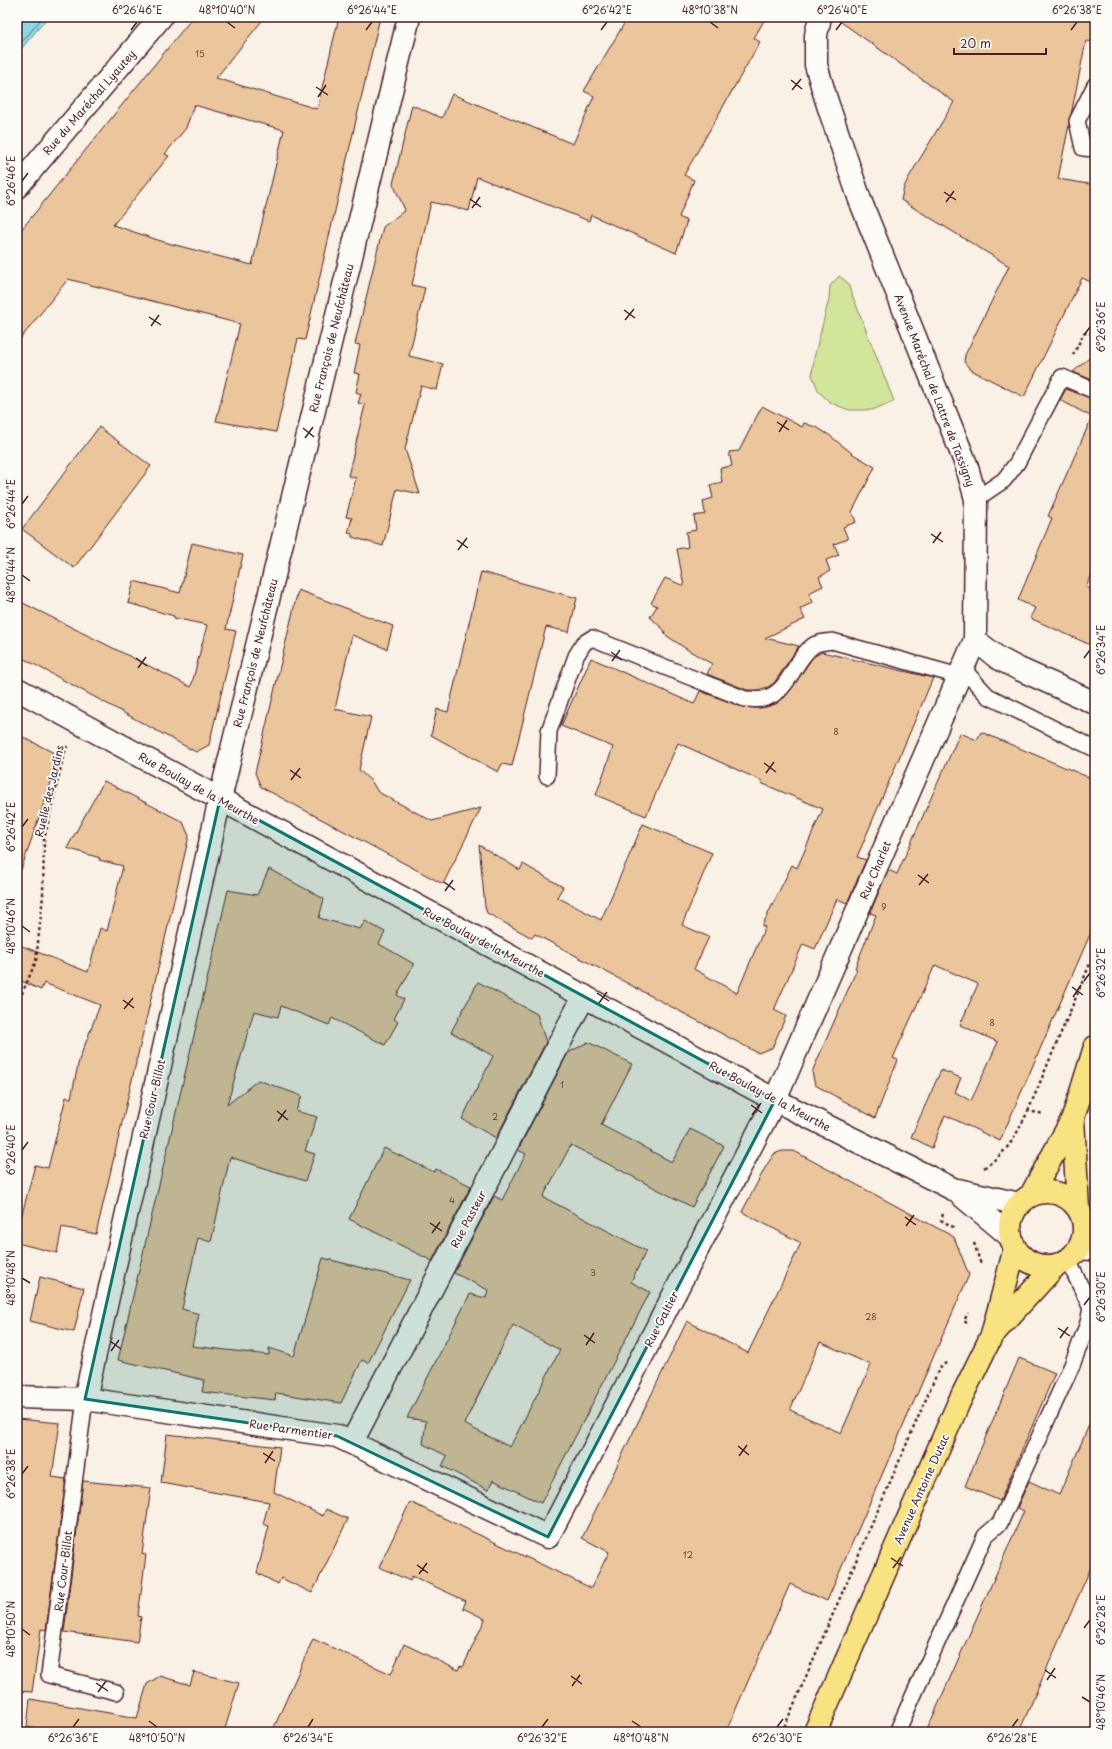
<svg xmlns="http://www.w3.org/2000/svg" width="1112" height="1749" font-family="'Playpen Sans',sans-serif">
	<rect width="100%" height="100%" fill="#f9f1e5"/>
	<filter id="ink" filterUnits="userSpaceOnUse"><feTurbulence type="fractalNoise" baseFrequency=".025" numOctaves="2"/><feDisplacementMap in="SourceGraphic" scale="8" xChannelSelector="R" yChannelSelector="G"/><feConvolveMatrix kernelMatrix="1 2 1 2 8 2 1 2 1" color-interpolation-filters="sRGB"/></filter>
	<g filter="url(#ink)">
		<path fill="#d1e69b" stroke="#8e8263" d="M839 276 847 282 894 401 872 410H849L831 403 819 392 812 375 814 358 829 299 830 286Z"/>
		<path fill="#89d9e6" stroke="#708f9b" d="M17 17H48L17 54Z"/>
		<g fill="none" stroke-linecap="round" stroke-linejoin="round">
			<path stroke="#636976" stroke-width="1" d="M17 48 43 17"/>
		</g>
		<path fill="#ebc59b" stroke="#4a1f2b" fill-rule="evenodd" d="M193 17H265L216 78 317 109 339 17H380L305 340 298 339 276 432 216 421 240 324 68 279 17 343V235ZM194 105 284 130 252 265 164 242 113 225 169 156 165 154 186 128Z
			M628 17H766L754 38 760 42 684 175 694 180 679 217 687 221 676 253 591 215 589 221 477 177 469 211 431 202 412 285 425 288 409 356 443 364 437 390 421 386 405 449 420 494 397 489 383 546 352 537V534L348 533 352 518 346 517 356 478 348 476 365 405 358 403 361 394 356 392 360 374 354 373 360 345 355 344 383 227 405 210 393 184 412 105 442 118 452 94 573 144 594 96 584 91Z
			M834 17H1095V42L1086 41 1058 179 1095 185V284L1082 278 1024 397 971 370 964 362 965 355 1009 266 901 200 904 187 909 177 954 102Z
			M1095 353V381L1073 372Z
			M1066 389 1095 400V568L1086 587 1095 591V647L1030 618 1035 608 1018 600 1052 518 1048 516 1092 417 1060 400Z
			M762 406 802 427 804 423 818 428 829 435 853 454 875 467 852 512 856 522 843 527 848 539 834 544 839 555 826 560 830 571 819 577 823 586 809 593 813 602 800 609 805 619 765 638 799 646 774 683 768 687 757 690H747L707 674 712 664 688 650 664 634 665 631 650 617 657 606 651 603 665 578 684 586 677 549 688 547 686 532 696 530 694 516 705 514 703 501 713 498 710 485 722 482 720 468 732 466 729 452 739 451Z
			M99 427 151 466 74 568 22 529Z
			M192 543 243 555 226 629 236 631 209 745 196 752 17 655V600L191 687 207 625 174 618V616L128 603 134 581 180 593Z
			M481 572 577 598 569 632 546 627 512 766 502 764 498 772 431 735 437 709 448 712Z
			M298 590 393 626 387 649 352 635 335 709 371 717 359 770 372 782 378 792 432 821 481 808 443 884 261 787 255 773Z
			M822 652 933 678 857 857 866 860 847 903 837 899 815 949 803 944 774 1010 786 1016 772 1048 758 1053 535 934 532 938 487 913 485 907 479 845 520 870 523 864 563 887 557 897 601 920 643 824 712 853 682 925 709 937 694 969 737 993 765 927 762 926 792 865 797 868 823 809 761 783 762 781 678 743 646 816 596 795 613 747 561 726 591 658 694 704 700 691 742 707 759 708 776 704 785 697 813 657Z
			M981 732 1095 780V923L1000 1141 945 1115 932 1148 911 1137 941 1070 961 1078 955 1092 971 1101 998 1042 960 1025 978 984 935 965 893 1058 898 1060 875 1118 815 1085 812 1072 857 969 855 968 876 915 870 913 888 870 897 874 960 733 977 740Z
			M17 734 60 756 21 870 17 869Z
			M104 781 183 822 189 836 96 1234 62 1227 57 1253 17 1243V1217L21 1218 35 1165 48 1168 66 1097 71 1098 79 1060 100 1005 44 983 41 990 17 979V944L88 972 100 928 107 931 123 866 99 860 100 858 67 848Z
			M269 869 324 899 319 918 360 929 365 921 385 932 379 944 414 964 397 995 404 999 394 1019 398 1022 385 1045 332 1018 329 1025 281 1006 278 1017 254 1011 227 1105 258 1080 302 1096 296 1111 317 1117 305 1151 315 1154 305 1181 230 1157 211 1242 198 1238 182 1309 199 1314 192 1346 269 1355V1348L294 1356 323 1258 410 1280 368 1363 362 1360 341 1403 276 1393 275 1400 202 1392 204 1380 118 1360 228 890 257 895Z
			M478 982 537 1014 546 1042 496 1138 462 1119 493 1056 451 1032Z
			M588 1042 632 1064 601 1125 672 1162 690 1129 724 1146 692 1207 571 1145 543 1197 646 1251 631 1282 650 1292 541 1503 493 1480 488 1490 442 1466 447 1456 423 1444 426 1421 407 1418 470 1294 486 1298 488 1290 454 1273 494 1196 502 1200 526 1154 518 1150 568 1053ZM513 1325 560 1350 510 1447 464 1424Z
			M384 1148 434 1172 436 1169 471 1186 432 1261 349 1219Z
			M782 1151H794L954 1237 969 1275 827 1601 790 1584 726 1732H272L313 1639 391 1674 404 1644 458 1670 460 1666 463 1667 485 1619 463 1608 466 1601 412 1576 410 1581 379 1567 410 1502 591 1588 609 1552 582 1538 687 1321 748 1353 801 1243 742 1212 766 1166 774 1154ZM820 1342 871 1365 841 1433 790 1410Z
			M40 1277 84 1288 74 1332 30 1321Z
			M1019 1358 1055 1373 1000 1501 965 1486Z
			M1095 1411V1558L1019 1732H926L1024 1511 1017 1508 1029 1481 1059 1495Z
			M17 1419 60 1423 52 1477 66 1479 46 1630 41 1629 32 1692 17 1691V1567L20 1544 17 1543Z
			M167 1434 280 1447 274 1492 323 1516 326 1509 348 1519 312 1593 281 1578 278 1584 257 1573 269 1526 263 1524 269 1502 161 1483Z
			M83 1481 151 1488 142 1554 146 1555 138 1616 141 1617 137 1642 64 1632Z
			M194 1672 239 1683 224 1732H56L27 1727 30 1699 137 1718 147 1684 160 1676 190 1685Z"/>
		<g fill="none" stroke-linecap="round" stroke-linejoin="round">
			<g stroke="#4a1f2b" stroke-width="18">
				<path id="service" d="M1095 85 1077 121 1083 148 1095 149
					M976 499 1004 480 1017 463 1062 377 1095 391
					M962 668 988 696 1095 749
					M547 776 549 731 576 656 584 643 592 638 745 699C750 699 758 700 763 699 791 692 793 659 814 645 819 642 827 642 832 641L959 676
					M1084 1222 1095 1218
					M1077 1251 1095 1253
					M85 1399 49 1675 116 1692
					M897 1732 985 1536 1000 1523 1072 1365 1088 1323 1091 1308 1068 1260"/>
			</g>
			<g stroke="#4a1f2b" stroke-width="25">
				<path id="minor" d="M17 1397 85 1399 220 799 409 17
					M85 1399 337 1436 548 1537 775 1100 975 640
					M352 1442 584 996"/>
			</g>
			<g stroke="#4a1f2b" stroke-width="25">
				<path id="tertiary" d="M820 17 816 35V65L826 99 860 200 966 464 976 499 975 640 998 658 1019 669 1095 703
					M17 187 161 17"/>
			</g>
			<g stroke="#4a1f2b" stroke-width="25">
				<path id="secondary" d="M17 689 775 1100 955 1190 1011 1237
					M958 1190 1019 1204"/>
			</g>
			<g stroke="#4a1f2b" stroke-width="25">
				<path id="primary" d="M1073 1118 1078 1208
					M1010 1229a37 37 0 1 1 74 0a37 37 0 1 1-74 0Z
					M1031 1195 1073 1118 1095 1047
					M994 1333 1056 1265
					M815 1732 959 1402 992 1335 1015 1248"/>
			</g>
			<path stroke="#4a1f2b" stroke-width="2.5" stroke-dasharray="3 3" stroke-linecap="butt" d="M1073 355 1084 333 1095 334
				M17 1005 36 961 43 896 44 840 63 758 67 746
				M1028 1111 1095 952
				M984 1168C1010 1149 1014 1139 1028 1111L1044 1114
				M943 1214 941 1220 955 1228
				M974 1243 981 1265
				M967 1323 964 1321 968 1313
				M782 1732 939 1369 948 1361"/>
			<use href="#service" stroke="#fdfcf7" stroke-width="15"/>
			<use href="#minor" stroke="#fdfcf7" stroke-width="22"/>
			<use href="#tertiary" stroke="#fdfcf7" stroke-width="22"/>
			<use href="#secondary" stroke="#fdfcf7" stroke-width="22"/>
			<use href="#primary" stroke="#f8e281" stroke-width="22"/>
			<path stroke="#4a1f2b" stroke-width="3" stroke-dasharray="6 3" stroke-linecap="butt" d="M1091 1732 1095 1724"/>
		</g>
	</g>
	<path fill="#0f766e" fill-opacity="0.2" stroke="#0f766e" stroke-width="3" stroke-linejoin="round" d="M220 799 775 1100 548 1537 337 1436 85 1399Z"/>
	<path fill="none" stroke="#4a1f2b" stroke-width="1.5" d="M227 22 235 28M710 22 718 28M131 30 137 22M366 30 372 22M601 30 607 22M836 30 842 22M1071 30 1077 22M791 80 802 89M316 87 328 95M792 90 801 79M318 97 326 85M22 181 28 173M944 192 956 200M470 199 481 207M946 202 954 191M472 208 480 197M624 310 635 318M149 317 161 325M625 320 634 309M151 326 159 315M1084 335 1090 327M777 422 789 430M303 428 314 437M779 432 787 420M305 438 313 427M22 504 28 496M931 534 943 542M457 540 468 548M933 543 941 532M458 550 467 538M22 575 30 581M611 652 622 660M136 658 147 666M1084 658 1090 650M612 661 620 650M138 668 146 657M764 763 776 772M290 770 301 778M766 773 774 762M291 780 300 768M22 827 28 819M918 875 929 883M444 882 455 890M919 885 928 874M445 891 453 880M22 926 30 932M1084 981 1090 973M1072 987 1083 995M597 993 609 1001M1073 997 1081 985M123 1000 134 1008M599 1003 607 992M124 1009 133 998M751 1105 762 1113M277 1111 288 1120M752 1115 761 1103M278 1121 286 1110M22 1150 28 1142M905 1217 916 1225M430 1223 442 1231M906 1226 914 1215M432 1233 440 1222M22 1278 30 1283M1084 1305 1090 1297M1058 1328 1070 1336M584 1335 595 1343M1060 1338 1068 1327M110 1341 121 1349M586 1345 594 1333M111 1351 119 1340M738 1446 749 1455M263 1453 275 1461M739 1456 747 1445M265 1463 273 1451M22 1474 28 1466M891 1558 903 1566M417 1565 428 1573M893 1568 901 1557M419 1574 427 1563M1084 1628 1090 1620M22 1629 30 1635M1045 1670 1056 1678M571 1676 582 1684M1047 1680 1055 1668M96 1683 108 1691M572 1686 580 1675M98 1692 106 1681M1082 1697 1090 1702M149 1721 157 1727M632 1721 641 1727M73 1727 79 1719M308 1727 313 1719M542 1727 548 1719M777 1727 783 1719M1012 1727 1018 1719"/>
	<g text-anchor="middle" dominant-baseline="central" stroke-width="3.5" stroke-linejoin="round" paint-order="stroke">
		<g font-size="9" fill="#724847">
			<text x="200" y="53">15</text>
			<text x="836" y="731">8</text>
			<text x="884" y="906">9</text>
			<text x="992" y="1022">8</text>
			<text x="562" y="1084">1</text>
			<text x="495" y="1116">2</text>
			<text x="452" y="1200">4</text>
			<text x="593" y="1272">3</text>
			<text x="871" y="1316">28</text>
			<text x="688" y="1554">12</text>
		</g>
		<g font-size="11" fill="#4a1f2b" stroke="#fdfcf7">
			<text transform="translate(89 102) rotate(-49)">Rue du Maréchal Lyautey</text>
			<text transform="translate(331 338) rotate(-76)">Rue François de Neufchâteau</text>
			<text transform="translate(935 390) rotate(69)">Avenue Maréchal de Lattre de Tassigny</text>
			<text transform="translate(255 653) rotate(-76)">Rue François de Neufchâteau</text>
			<text transform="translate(199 788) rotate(29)">Rue Boulay de la Meurthe</text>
			<text transform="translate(49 791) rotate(-77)">Ruelle des Jardins</text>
			<text transform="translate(875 870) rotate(-67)">Rue Charlet</text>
			<text transform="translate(484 942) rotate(28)">Rue Boulay de la Meurthe</text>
			<text transform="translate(770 1096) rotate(28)">Rue Boulay de la Meurthe</text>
			<text transform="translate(152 1099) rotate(-77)">Rue Cour-Billot</text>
			<text transform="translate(468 1219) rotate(-62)">Rue Pasteur</text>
			<text transform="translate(661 1319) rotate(-63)">Rue Galtier</text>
			<text transform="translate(291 1429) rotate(8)">Rue Parmentier</text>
			<text transform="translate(921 1489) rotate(-66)">Avenue Antoine Dutac</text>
			<text transform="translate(63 1571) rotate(-83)">Rue Cour-Billot</text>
		</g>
	</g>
	<rect width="1112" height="1749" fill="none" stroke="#fdfcf7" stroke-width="44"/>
	<path d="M954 48v6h92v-6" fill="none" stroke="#4a1f2b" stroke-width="2"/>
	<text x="960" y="48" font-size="12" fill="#4a1f2b" stroke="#fdfcf7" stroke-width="3" paint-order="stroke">20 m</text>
	<rect x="22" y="22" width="1068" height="1705" fill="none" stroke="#4a1f2b" stroke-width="1.5"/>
	<g font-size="10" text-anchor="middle" fill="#4a1f2b">
		<text x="137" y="14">6°26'46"E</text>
		<text x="227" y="14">48°10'40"N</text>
		<text x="372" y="14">6°26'44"E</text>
		<text x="607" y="14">6°26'42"E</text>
		<text x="710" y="14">48°10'38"N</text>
		<text x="842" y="14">6°26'40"E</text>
		<text x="1077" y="14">6°26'38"E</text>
		<text transform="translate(11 181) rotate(-90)" y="4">6°26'46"E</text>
		<text transform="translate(1101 327) rotate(-90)" y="4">6°26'36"E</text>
		<text transform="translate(11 504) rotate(-90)" y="4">6°26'44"E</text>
		<text transform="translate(11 575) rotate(-90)" y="4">48°10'44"N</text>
		<text transform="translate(1101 650) rotate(-90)" y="4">6°26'34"E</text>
		<text transform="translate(11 827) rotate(-90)" y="4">6°26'42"E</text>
		<text transform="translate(11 926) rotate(-90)" y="4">48°10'46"N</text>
		<text transform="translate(1101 973) rotate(-90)" y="4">6°26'32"E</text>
		<text transform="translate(11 1150) rotate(-90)" y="4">6°26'40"E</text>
		<text transform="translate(11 1278) rotate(-90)" y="4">48°10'48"N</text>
		<text transform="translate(1101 1297) rotate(-90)" y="4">6°26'30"E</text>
		<text transform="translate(11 1474) rotate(-90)" y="4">6°26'38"E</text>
		<text transform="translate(1101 1620) rotate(-90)" y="4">6°26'28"E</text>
		<text transform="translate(11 1629) rotate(-90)" y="4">48°10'50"N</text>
		<text transform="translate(1101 1702) rotate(-90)" y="4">48°10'46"N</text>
		<text x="73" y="1742">6°26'36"E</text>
		<text x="157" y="1742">48°10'50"N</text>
		<text x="308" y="1742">6°26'34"E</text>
		<text x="542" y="1742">6°26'32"E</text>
		<text x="641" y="1742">48°10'48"N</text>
		<text x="777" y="1742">6°26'30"E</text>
		<text x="1012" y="1742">6°26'28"E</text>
	</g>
</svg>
